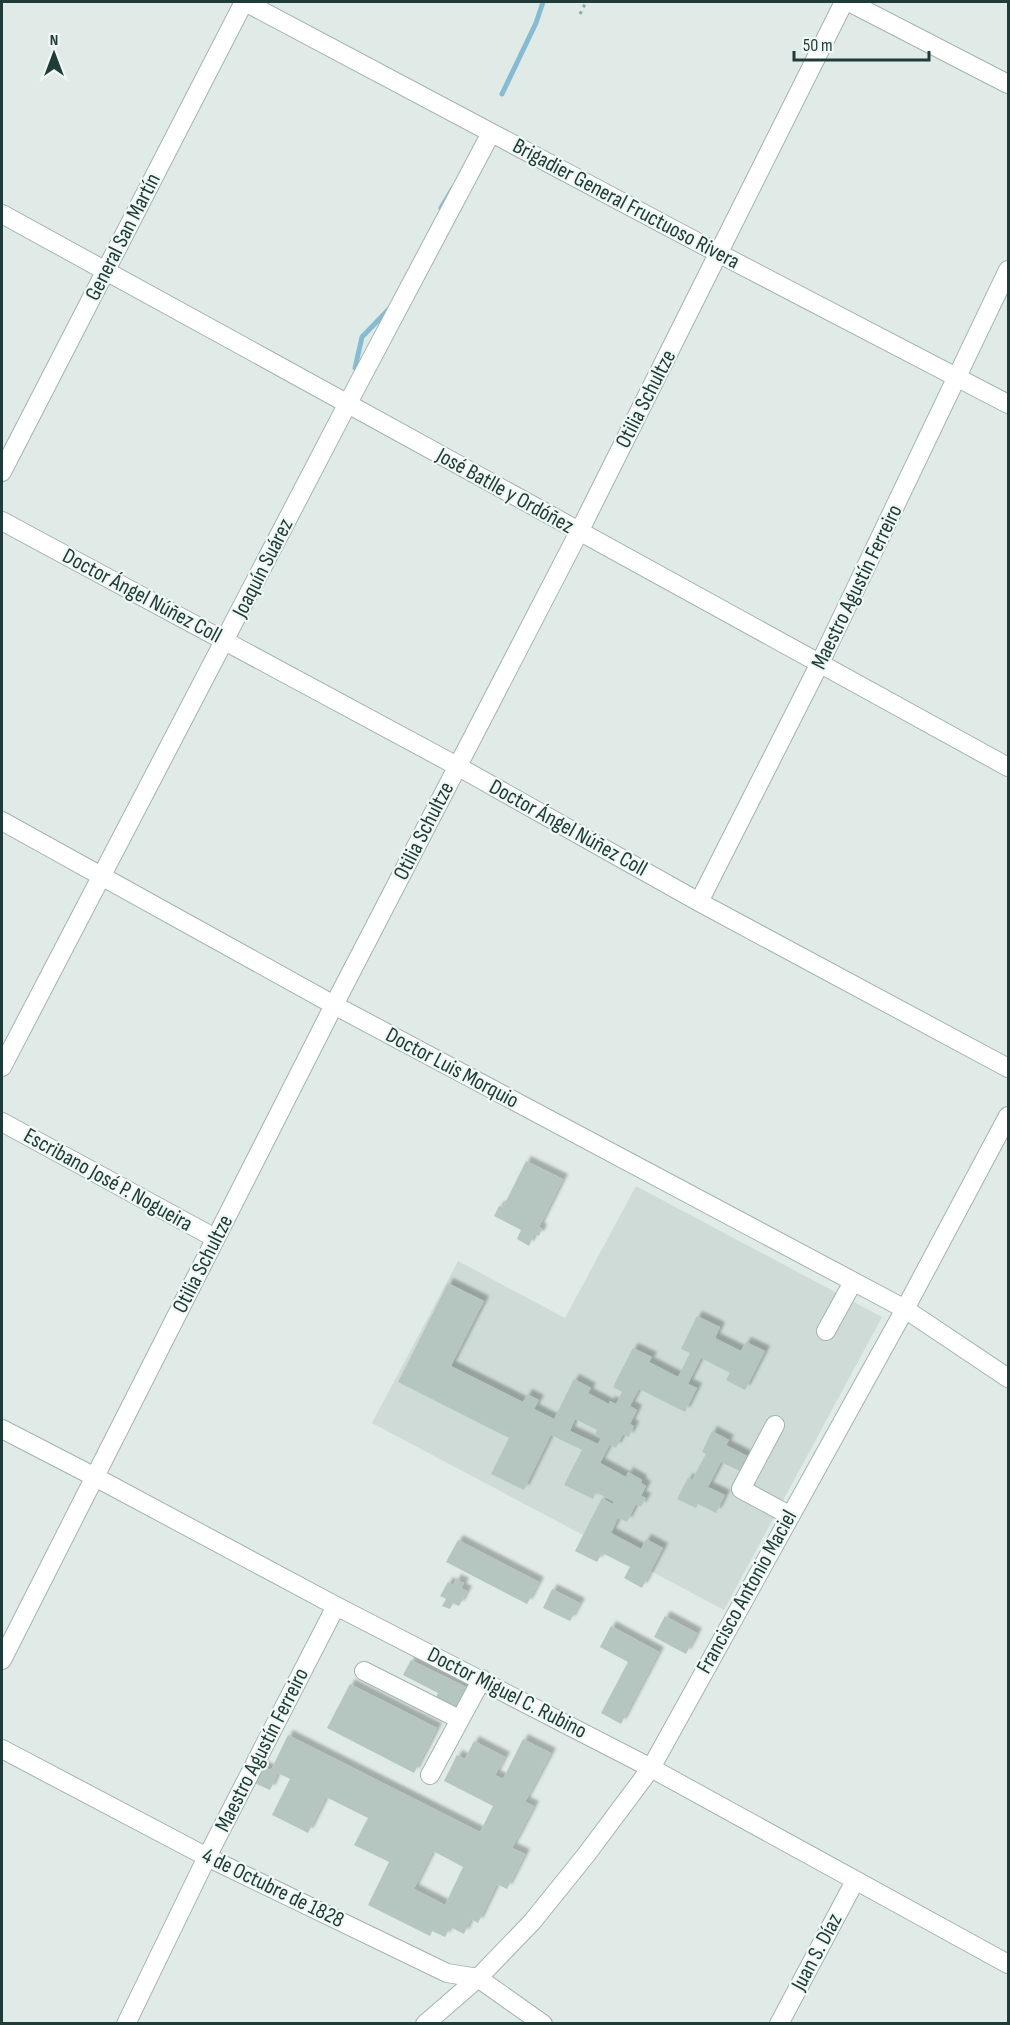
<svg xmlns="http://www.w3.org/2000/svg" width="1010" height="2025" font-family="'Sofia Sans Condensed',sans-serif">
	<defs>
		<filter id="shadow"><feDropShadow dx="5" dy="-5" stdDeviation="1.5" flood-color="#0004"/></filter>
	</defs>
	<rect width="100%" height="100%" fill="#e0ebe8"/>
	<path fill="#cedbd7" d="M636 1186 882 1317 724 1610 372 1423 458 1261 565 1318Z"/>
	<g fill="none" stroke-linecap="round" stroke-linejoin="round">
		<path stroke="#86bbd2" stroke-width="5" d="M502 94 536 23 543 2
			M441 208 453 188
			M355 368 362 337 389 309"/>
	</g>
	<path fill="#b5c6c1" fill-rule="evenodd" filter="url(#shadow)" d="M526 1161 563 1179 539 1227 542 1229 539 1236 534 1234 529 1246 517 1239 521 1230 494 1216 499 1206 503 1207Z
		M448 1283 484 1301 451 1366 523 1402 527 1394 539 1400 534 1409 554 1419 574 1379 591 1388 588 1393 609 1404 610 1401 616 1404 622 1392 613 1387 633 1348 652 1357 649 1362 678 1377 690 1353 681 1349 697 1316 720 1327 715 1338 741 1351 746 1342 765 1351 745 1390 726 1380 730 1373 701 1358 688 1384 697 1388 685 1412 639 1389 630 1406 637 1410 630 1424 634 1426 629 1437 623 1434 616 1448 610 1444 600 1463 626 1477 628 1472 642 1480 641 1483 646 1486 641 1496 646 1498 641 1507 636 1504 627 1522 618 1518 611 1533 641 1549 646 1539 663 1548 642 1588 624 1578 630 1567 602 1553 597 1562 575 1551 602 1498 613 1504 614 1502 596 1492 593 1499 564 1485 582 1450 551 1435 524 1490 491 1474 509 1438 398 1382ZM575 1419 597 1430 595 1434 601 1438 598 1444 570 1431Z
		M712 1431 729 1440 726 1445 747 1456 740 1471 721 1462 708 1487 725 1495 716 1513 698 1504 696 1508 677 1499 688 1478 692 1480 706 1454 702 1452Z
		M458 1540 539 1582 527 1604 446 1562Z
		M456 1579 464 1583 461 1588 467 1591 459 1606 453 1603 450 1609 442 1606 446 1599 440 1596 448 1582 453 1585Z
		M552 1589 580 1603 570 1621 543 1608Z
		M665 1616 697 1633 686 1654 654 1637Z
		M611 1626 659 1652 621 1724 601 1713 628 1662 600 1647Z
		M411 1660 468 1688 458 1709 436 1698 438 1693 403 1675Z
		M350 1684 437 1728 414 1773 327 1728Z
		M288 1735 480 1832 493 1806 444 1781 457 1755 465 1759 474 1741 505 1757 495 1775 503 1779 523 1739 551 1753 525 1802 534 1806 512 1848 525 1854 507 1889 497 1884 478 1923 471 1919 464 1934 450 1927 445 1937 432 1931 430 1936 368 1905 389 1862 354 1845 368 1818 326 1797 308 1833 272 1815 290 1779 278 1773 270 1790 254 1783 262 1766 271 1770ZM433 1851 463 1867 445 1905 414 1889Z"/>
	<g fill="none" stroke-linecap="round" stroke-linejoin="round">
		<g stroke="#a3b3b0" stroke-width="20">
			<path id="minor" d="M245 2 718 253 1008 404
				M849 2 1008 84
				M2 214C338 397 671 585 1008 767
				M2 472 244 2
				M2 521 457 766 699 902 1008 1068
				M2 821 334 1005 905 1309 1008 1378
				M699 902 819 665 1008 270
				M2 1067 348 403 491 133
				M2 1122 215 1238
				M826 1331 853 1282
				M775 1425 741 1489 789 1515
				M2 1429 95 1477 336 1606 651 1768 1008 1964
				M2 1660 334 1005 579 532 844 2
				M364 1671 459 1719
				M2 1749 207 1857 447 1973 478 1978 543 2024
				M430 1775 482 1679
				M126 2024 207 1857 336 1606
				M425 2024 478 1978 532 1922 586 1855 651 1768 905 1309 1008 1116
				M779 2024 855 1881"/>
		</g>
		<path stroke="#7fb0a8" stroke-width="3" stroke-dasharray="3 4.5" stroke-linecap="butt" d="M580 14 586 2"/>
		<use href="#minor" stroke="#fff" stroke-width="18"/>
	</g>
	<g text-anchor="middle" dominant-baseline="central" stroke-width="4.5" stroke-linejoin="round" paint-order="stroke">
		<g font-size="22" fill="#203c39" stroke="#f0f8f5">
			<text transform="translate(626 204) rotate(28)">Brigadier General Fructuoso Rivera</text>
			<text transform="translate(123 237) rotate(-63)">General San Martín</text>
			<text transform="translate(646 399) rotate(-63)">Otilia Schultze</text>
			<text transform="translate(505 491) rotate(29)">José Batlle y Ordóñez</text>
			<text transform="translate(263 568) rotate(-63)">Joaquín Suárez</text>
			<text transform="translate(857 587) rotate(-64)">Maestro Agustín Ferreiro</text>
			<text transform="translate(142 596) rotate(28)">Doctor Ángel Núñez Coll</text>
			<text transform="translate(568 828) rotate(29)">Doctor Ángel Núñez Coll</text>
			<text transform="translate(424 831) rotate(-63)">Otilia Schultze</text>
			<text transform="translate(452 1068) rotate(28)">Doctor Luis Morquio</text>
			<text transform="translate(108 1180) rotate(29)">Escribano José P. Nogueira</text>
			<text transform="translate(203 1264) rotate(-63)">Otilia Schultze</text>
			<text transform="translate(747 1592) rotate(-61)">Francisco Antonio Maciel</text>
			<text transform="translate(507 1693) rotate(27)">Doctor Miguel C. Rubino</text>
			<text transform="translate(262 1750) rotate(-63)">Maestro Agustín Ferreiro</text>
			<text transform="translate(273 1888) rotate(26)">4 de Octubre de 1828</text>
			<text transform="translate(817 1952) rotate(-62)">Juan S. Díaz</text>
		</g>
	</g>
	<rect width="1010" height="2025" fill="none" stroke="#203c39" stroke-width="6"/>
	<g transform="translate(54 54)" stroke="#f0f8f5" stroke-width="4.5" paint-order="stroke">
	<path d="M0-4.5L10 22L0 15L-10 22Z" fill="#203c39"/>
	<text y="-9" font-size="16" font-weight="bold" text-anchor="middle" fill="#203c39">N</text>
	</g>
	<path d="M794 51v9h135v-9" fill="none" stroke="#203c39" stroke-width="3"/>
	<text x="803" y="51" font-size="18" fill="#203c39" stroke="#f0f8f5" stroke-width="4.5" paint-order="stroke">50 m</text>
</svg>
